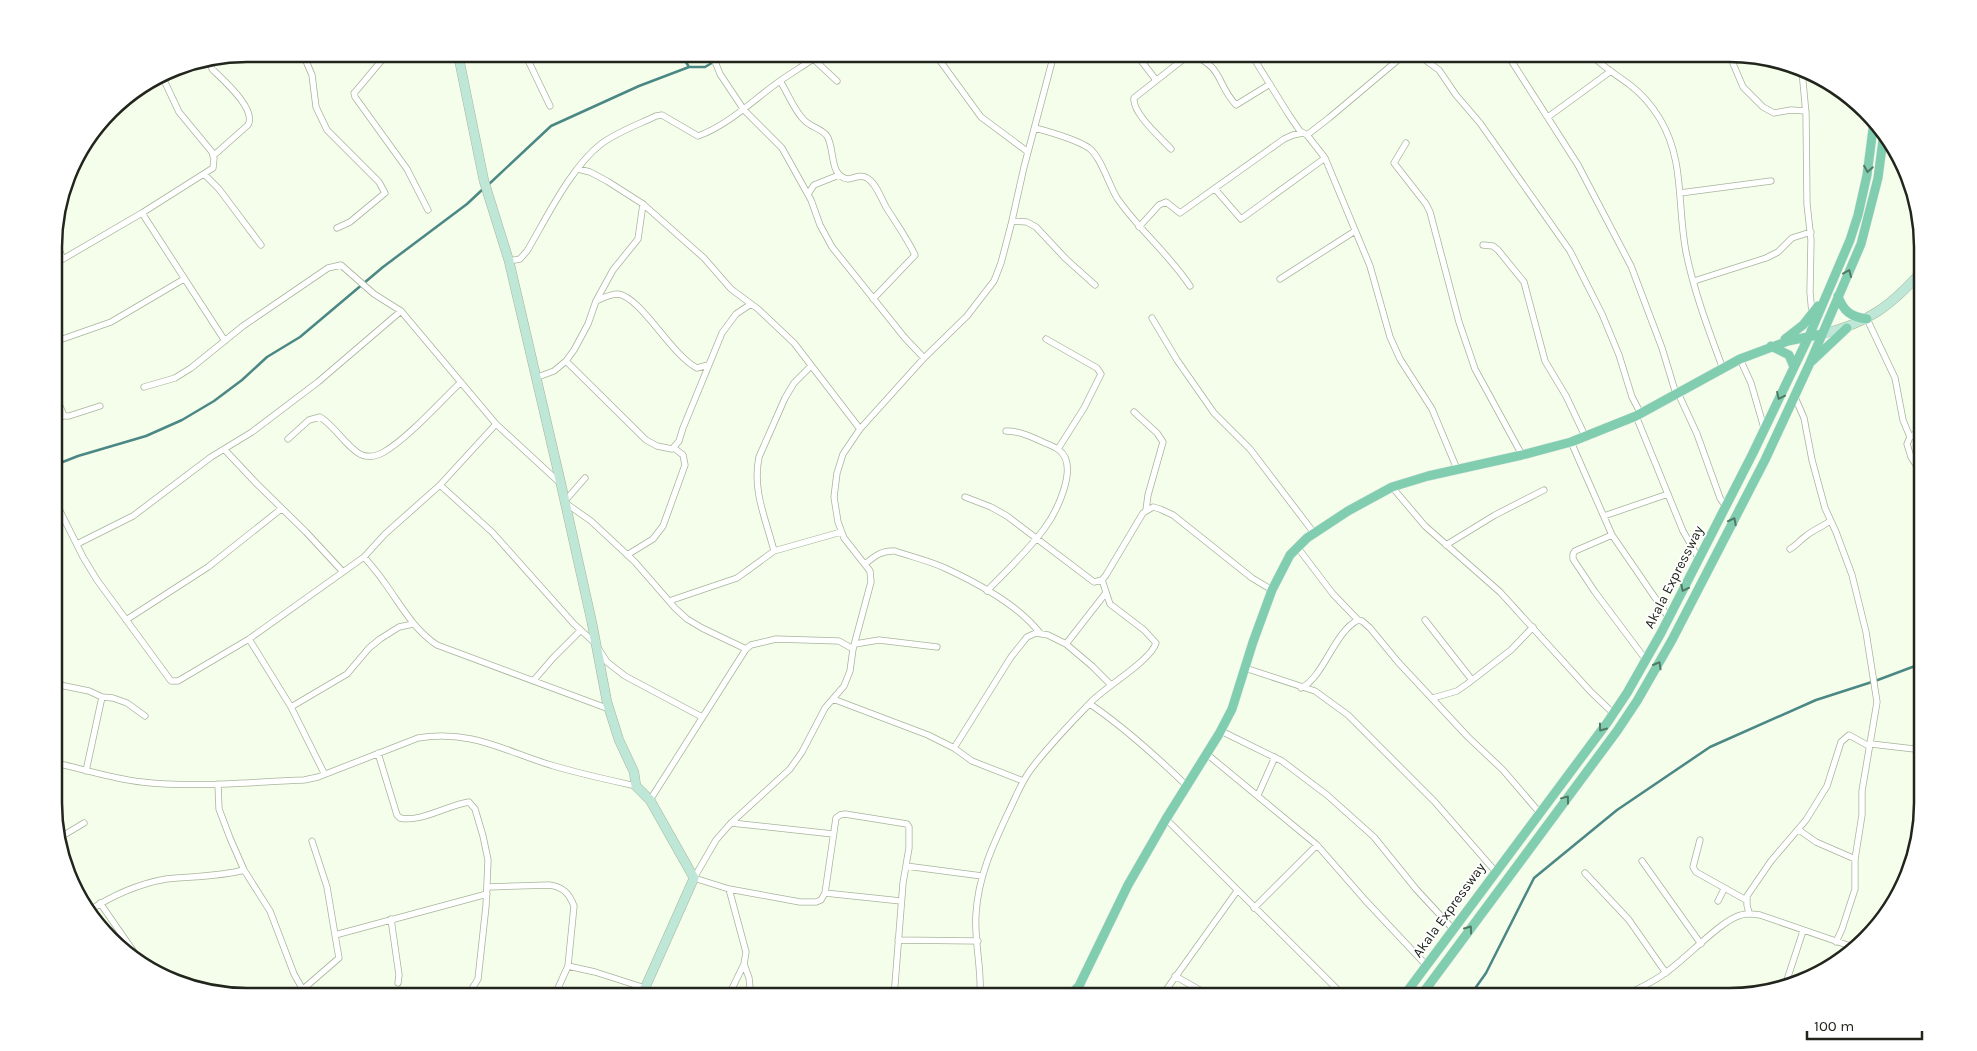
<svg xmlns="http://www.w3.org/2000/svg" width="1977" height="1051" font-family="Karla,sans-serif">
	<rect width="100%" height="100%" fill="#f4feea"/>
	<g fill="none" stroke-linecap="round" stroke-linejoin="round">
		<path stroke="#4b8885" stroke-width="2.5" d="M681 54 689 67
			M488 185 551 126 639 86 689 67H705L727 54
			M55 465 78 456 146 436 182 420 214 401 242 380 267 357 300 337 383 267 467 204 483 189
			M1469 997 1486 973 1534 878 1617 810 1710 747 1816 700 1875 681 1923 663"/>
		<g stroke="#a8b49c" stroke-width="7">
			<path id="street" d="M303 54 312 75 316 107 327 130 379 182 385 193 350 222 337 228
				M387 54 356 91 354 93 355 97 407 169 428 210
				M525 54 550 106
				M712 54 720 74 744 110 782 148 811 200 820 225 832 247 905 338 924 358
				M808 54 837 81
				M935 54 981 117 1028 152
				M1136 54 1156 80
				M1190 54C1225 68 1215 82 1236 105L1270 84
				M1251 54 1289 115 1300 131 1307 135 1325 158 1370 266 1390 337 1400 359 1432 409 1457 469
				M1417 54 1439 70 1456 95 1480 123 1570 251 1602 314 1619 355 1632 397 1641 414
				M1507 54 1578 165 1631 266 1662 348 1676 394
				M1591 54C1602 67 1616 74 1630 85 1642 94 1652 106 1660 119 1685 161 1677 206 1686 252 1694 292 1709 331 1723 369
				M1729 54 1743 87 1763 107 1774 113 1791 110 1806 111
				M210 61 212 69C223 80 257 109 248 125L213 156
				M1257 62 1269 54
				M1802 71 1806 114 1807 204 1811 240 1810 292 1812 314
				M780 81C788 93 794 111 805 121 811 127 822 129 827 136 835 148 829 177 848 179 854 178 861 174 867 178 876 183 881 198 886 207 896 223 907 238 915 255L873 299
				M1548 117 1611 71
				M1035 128C1050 132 1077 140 1089 148 1101 157 1109 185 1117 198 1139 230 1169 254 1190 286
				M1307 135 1329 118 1405 54
				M1406 143 1394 163 1426 204 1430 212 1459 322 1475 369 1522 455
				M1171 149C1161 138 1132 113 1134 98L1190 54
				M578 169 590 172 607 181 643 204 704 258 731 289 758 309 794 343 860 429
				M204 174 219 189 261 245
				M1215 189 1241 219 1325 158
				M1680 193 1771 181
				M808 194 814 185 839 175
				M142 213 225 341
				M1012 221 1027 222 1036 227 1066 259 1095 285
				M1139 227 1159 205 1166 202 1180 213 1284 139 1293 135 1303 133
				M54 238 63 259 142 213 213 168 214 158 212 152 179 112 162 76
				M1483 245 1493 246 1498 250 1524 282 1545 361 1566 396 1585 436
				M509 261 520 259 527 251C546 219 571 167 601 144 617 132 637 125 656 116L662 115 698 136C726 126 749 104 773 86 786 76 800 68 813 59
				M54 263 63 259
				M1280 279 1355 231
				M1694 281 1766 258 1778 252 1792 238 1811 232
				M596 301C603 298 610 294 618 294 641 297 672 356 697 368L708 365
				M1152 318 1177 360 1214 413 1250 449 1314 533
				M1867 319 1895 378 1903 420 1910 437
				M1046 339 1097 368 1101 374 1084 408 1058 449
				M54 342 111 322 184 279
				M1740 359 1751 383 1764 428
				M566 361 646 440 657 446 672 449 679 441 683 428 722 333 736 314 751 304
				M811 366 794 383 785 398 759 457C752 491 766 519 774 551L841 532
				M535 378 554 371 566 361 574 350 588 324 596 301 613 270 638 239 643 204
				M144 387 175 378 191 368 243 326 328 268 341 265 374 294 401 311 496 424 560 483
				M1678 393 1697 434 1720 498 1726 507
				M55 394 64 416H69L100 406
				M1794 395 1804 418 1812 460 1825 508 1836 532 1852 575 1866 632 1877 702 1862 791V815L1855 859V889L1842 929 1836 942
				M1134 412 1157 433 1163 442 1148 495 1146 510
				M1636 416 1683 531 1699 559
				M55 419 64 416
				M1922 430 1910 437 1907 444 1911 457 1922 474
				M288 439 309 420 320 417C334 425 349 450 362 455 370 458 377 456 384 452 409 437 439 403 461 382
				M1571 442 1612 535 1669 618
				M225 450 257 484 306 532 343 572
				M585 478 564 502 591 521 635 562 675 608 687 619 702 628 746 649 751 645 776 639 839 641 853 649
				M440 485 492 532 574 624 595 643 607 662 625 676 702 717
				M1392 487 1425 526 1500 592 1591 692 1613 713
				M965 497 991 507 1007 516 1094 582 1102 580 1106 575 1143 513 1153 507 1160 509 1173 515 1252 578 1272 590
				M55 507 59 509 83 557 97 580 171 681H178L249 639 364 557 385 534 440 485 496 424
				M1604 516 1668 494
				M1612 535 1575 551 1573 554V559L1595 592 1646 660
				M77 544 133 516 211 457 252 432 318 382 401 311
				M1446 545 1495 515 1544 490
				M1298 548 1333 594 1358 620 1362 621 1370 628 1398 662 1468 737 1503 770 1539 812
				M1790 549C1797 545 1800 540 1806 536 1813 530 1822 527 1830 521
				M627 555 653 539 663 526 685 465 683 455 674 448
				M364 557C371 565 378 573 384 582 401 605 413 629 437 645L609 709
				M865 564C875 556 882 550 895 551 912 557 931 561 947 569 977 583 1019 606 1039 632
				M987 591C1006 571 1027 552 1044 529 1056 513 1080 466 1059 450 1055 447 1050 445 1045 443 1032 437 1020 431 1006 431
				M669 601 737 578 774 551
				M126 620 208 567 281 509
				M1425 620 1472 680
				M249 639 291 707 324 773
				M855 644 879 640 937 647
				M1066 644 1105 594
				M1245 668 1315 691 1348 715 1434 801 1495 871
				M534 680 553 658 580 631
				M55 684 89 691 102 697 113 698 127 703 145 716
				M1301 688C1324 677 1334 632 1358 620
				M1433 698 1457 691 1467 684 1511 650 1533 627
				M833 699 928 735 954 748 972 761 1023 781
				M1090 704C1125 728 1156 756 1187 786
				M291 707 347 674 369 648 380 639 399 627 413 624
				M1221 731 1282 761 1327 795 1374 837 1416 889 1453 929
				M1871 744 1923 750
				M954 748 1011 657 1027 637 1036 633 1048 635 1066 644 1092 666 1111 685
				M378 753 397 815 400 818C420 823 448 805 469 802L475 809 483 836 488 860 486 906 478 979 467 997
				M1208 755 1317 845 1365 900 1426 965
				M55 763C84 769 113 779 142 782 195 788 250 782 304 780L318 777 418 738C472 729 506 752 554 766 581 774 609 780 636 786
				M86 771 102 697
				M218 784 219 809 230 838 244 870 270 911 294 974 307 997
				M1258 795 1275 757
				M650 800 746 649
				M1166 819 1345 997
				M731 823 833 834
				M1799 830 1816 842 1855 859
				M59 838 84 823
				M1700 840 1693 867 1696 872 1746 900
				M312 841 327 887 335 935
				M1642 861 1701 944
				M906 866 982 876
				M1585 873 1629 920 1666 973
				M487 887 549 885C563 887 569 893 574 906L568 966 554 997
				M825 893 901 901
				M1718 901 1724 889
				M100 903 143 965
				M1254 908 1317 845
				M87 912C111 896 138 884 166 879 192 876 218 877 244 870
				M1749 913 1747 905V896L1771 861 1806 820 1827 786 1841 742 1849 735 1867 745 1871 743
				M391 919 399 975 398 983
				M898 940 978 941
				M744 964 749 978 751 997
				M568 966 595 972 645 988
				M1175 976 1212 997
				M1784 989 1803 931
				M302 990 339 958 335 935 487 894
				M728 997 744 964 746 952 729 889
				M894 997 903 883 909 848V827L907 824 845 814 840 815 836 818 825 893 821 900 816 902H800L729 889 694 878 716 840 731 823 790 769 802 752 825 708 844 686 850 671 853 649 871 582 870 571 844 538 838 522 834 497 837 473 843 454 860 429 924 358 967 316 994 281 1001 263 1011 225 1024 167 1054 54
				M980 997C982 969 974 941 976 914 978 877 993 845 1008 813 1015 799 1020 785 1029 772 1047 747 1071 723 1092 701 1107 686 1151 660 1156 643L1144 630 1110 604 1102 580
				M1161 997 1237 891
				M1621 997C1636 990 1652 983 1665 973 1685 960 1721 920 1741 915 1748 913 1754 914 1760 915L1856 948"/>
		</g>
		<g stroke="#a8b49c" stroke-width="10">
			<path id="secondary" d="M458 54 484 181 509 261 561 484 592 623 607 702 619 740 634 772 636 786 650 800 694 878 641 997
				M1822 334C1868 323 1891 306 1922 271"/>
		</g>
		<g stroke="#e9e9e8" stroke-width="10">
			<path id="primary" d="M1838 296C1843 311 1851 317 1867 319
				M1785 339 1803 325 1818 306
				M1771 346 1789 355 1794 367
				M1812 361 1847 328
				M1068 997 1079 986 1128 885 1166 819 1219 734 1232 709 1253 642 1272 590 1290 555 1307 538 1348 511 1392 487 1428 476 1522 455 1571 442 1636 416 1740 359 1788 341 1822 334
				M1403 997 1607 723 1627 693 1661 633 1753 453 1809 336 1850 240 1858 215 1867 175 1874 121
				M1420 997 1617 731 1637 701 1672 640 1765 460 1809 365 1861 244 1878 178 1884 132"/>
		</g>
		<use href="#street" stroke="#fff" stroke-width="5.5"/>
		<use href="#secondary" stroke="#bfe7d7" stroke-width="9"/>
		<use href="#primary" stroke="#80ceaf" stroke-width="9"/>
	</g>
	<defs><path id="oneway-chevron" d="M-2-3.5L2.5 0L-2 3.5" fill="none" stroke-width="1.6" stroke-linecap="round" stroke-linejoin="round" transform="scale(1.25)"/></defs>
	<g stroke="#507a66">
		<use href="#oneway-chevron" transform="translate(1868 169) rotate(99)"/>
		<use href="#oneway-chevron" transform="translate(1848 273) rotate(-67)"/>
		<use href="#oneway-chevron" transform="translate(1780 396) rotate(115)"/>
		<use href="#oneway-chevron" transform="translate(1733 521) rotate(-63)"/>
		<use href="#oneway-chevron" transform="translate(1684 588) rotate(117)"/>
		<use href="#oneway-chevron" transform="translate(1658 665) rotate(-60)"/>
		<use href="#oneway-chevron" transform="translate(1602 728) rotate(126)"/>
		<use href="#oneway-chevron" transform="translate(1566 799) rotate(-53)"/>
		<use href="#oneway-chevron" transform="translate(1469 929) rotate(-54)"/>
	</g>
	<g text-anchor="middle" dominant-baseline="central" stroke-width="4" stroke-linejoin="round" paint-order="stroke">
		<g font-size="14" fill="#21251c" stroke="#fff">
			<text transform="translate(1674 577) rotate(-63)">Akala Expressway</text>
			<text transform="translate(1449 910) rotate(-54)">Akala Expressway</text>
		</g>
	</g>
	<path d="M0 0H1977V1051H0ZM247 62H1729A185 185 0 0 1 1914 247V803A185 185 0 0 1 1729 988H247A185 185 0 0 1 62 803V247A185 185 0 0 1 247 62Z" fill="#fff" fill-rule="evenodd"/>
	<path fill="none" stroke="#21251c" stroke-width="2.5" d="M247 62H1729A185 185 0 0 1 1914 247V803A185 185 0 0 1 1729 988H247A185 185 0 0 1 62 803V247A185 185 0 0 1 247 62Z"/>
	<path d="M1807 1031v8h115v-8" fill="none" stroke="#21251c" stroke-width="2.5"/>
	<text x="1814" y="1031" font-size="15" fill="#21251c" stroke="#ffffff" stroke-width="4" paint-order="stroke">100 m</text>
</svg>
